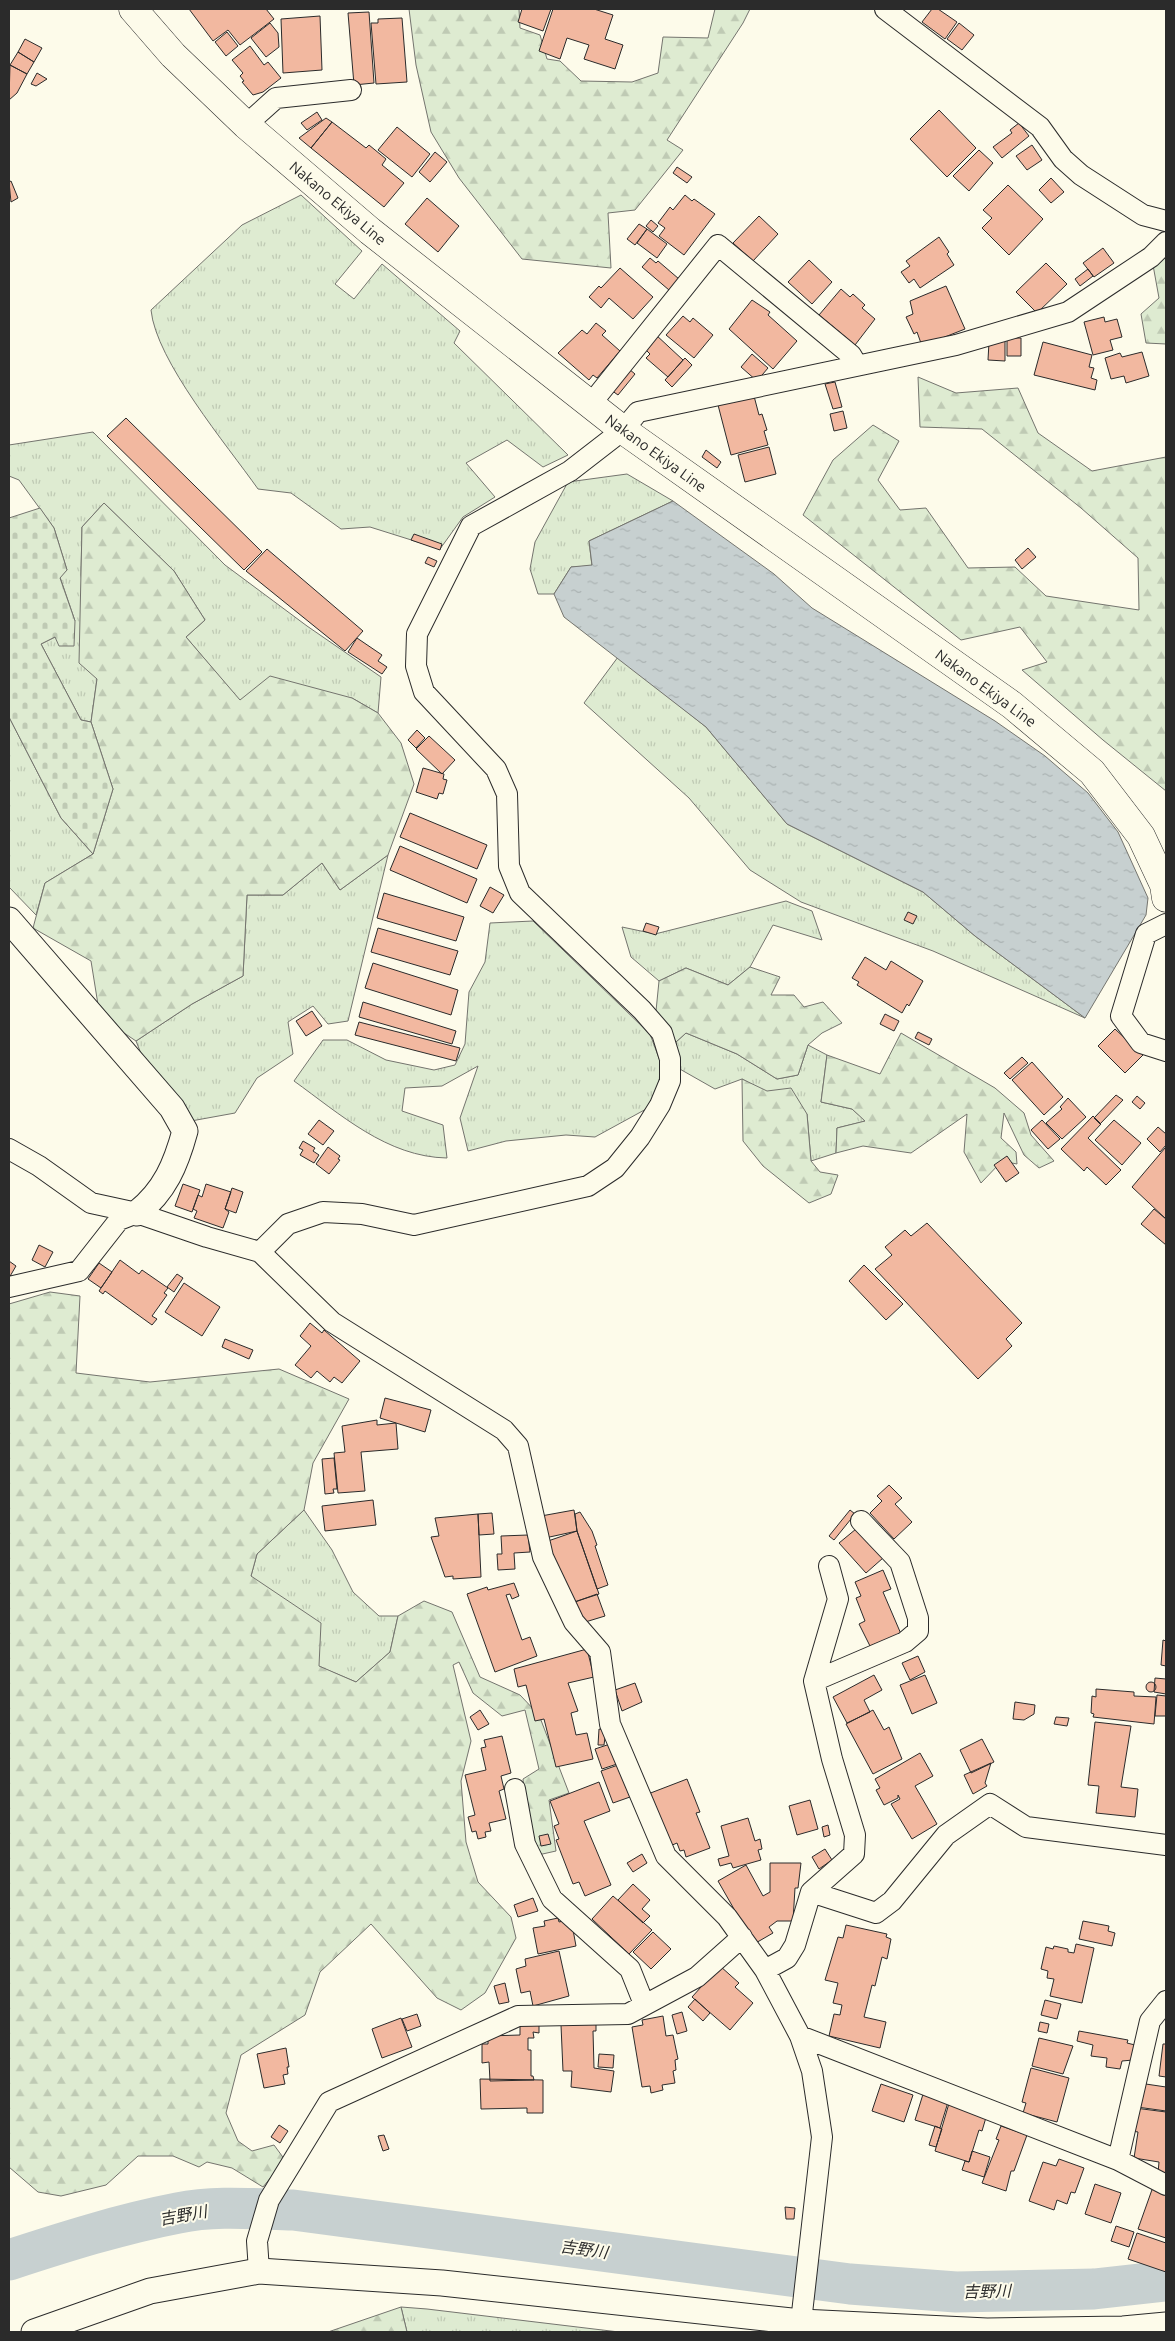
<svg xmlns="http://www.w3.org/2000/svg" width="1175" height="2341" font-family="Ubuntu,'Noto Sans JP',sans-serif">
	<defs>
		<pattern id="grass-tufts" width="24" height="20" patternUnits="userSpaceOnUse" patternTransform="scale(1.25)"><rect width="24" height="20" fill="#deebd1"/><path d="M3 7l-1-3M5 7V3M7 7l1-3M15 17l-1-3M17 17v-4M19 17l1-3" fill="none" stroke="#bfcab4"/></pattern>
		<pattern id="forest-firs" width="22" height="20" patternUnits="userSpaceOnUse" patternTransform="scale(1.25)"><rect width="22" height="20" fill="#deebd1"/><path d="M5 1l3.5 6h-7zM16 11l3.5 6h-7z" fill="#bfcab4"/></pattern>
		<pattern id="cemetery-stones" width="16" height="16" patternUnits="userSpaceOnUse" patternTransform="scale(1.25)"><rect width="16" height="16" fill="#deebd1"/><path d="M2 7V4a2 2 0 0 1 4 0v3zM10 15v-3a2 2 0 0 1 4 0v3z" fill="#bfcab4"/></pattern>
		<pattern id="water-ripples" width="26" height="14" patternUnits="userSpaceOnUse" patternTransform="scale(1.25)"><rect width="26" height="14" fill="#c7d0d0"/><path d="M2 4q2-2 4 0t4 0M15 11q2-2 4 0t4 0" fill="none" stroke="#abb3b3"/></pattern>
	</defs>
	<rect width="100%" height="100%" fill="#fdfbea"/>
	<path fill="url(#grass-tufts)" stroke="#74746e" d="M301 195 362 251 335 284 354 299 382 264 460 331 454 343 568 455 543 467 507 440 466 463 495 497 463 517 440 549 370 527 341 529 291 493 258 489C227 445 156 361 151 310L242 225Z
		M93 432 225 565 307 626 381 677 378 713 352 698 240 701 186 637 205 620 174 571 104 503 82 527 81 575 97 679 91 722 81 720 41 644 55 637 75 621 60 577 67 570 54 528 19 480 9 476V445Z
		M627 474 673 501 589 541 592 566 571 567 554 594H538L530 569 535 542 568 482Z
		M618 657 706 727 787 824 923 892 975 936 1085 1018 933 951 801 902 750 870 689 798 584 703Z
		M9 717 61 818 93 854 45 883 36 915 9 887Z
		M388 855 348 1021 328 1024 313 1006 288 1022 293 1054 257 1078 235 1113 191 1121 146 1066 136 1041 192 1004 243 976 247 895H283L322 863 340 890Z
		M786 901 812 911 822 940 773 925 750 967 728 985 686 968 659 981 631 957 622 927 655 934Z
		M533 921 650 1034 660 1061 659 1090 648 1108 595 1137 566 1135 506 1141 468 1151 460 1118 478 1066 442 1086 405 1088 402 1111 443 1125 447 1158C387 1157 340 1114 294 1081L323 1040H347L386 1060 434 1070 455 1065 465 1044 469 992 485 962 490 923Z
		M686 1033 737 1054 777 1079 798 1075 808 1045 827 1055 821 1102 852 1109 866 1121 837 1128 836 1153 811 1161 807 1114 742 1079 715 1089 678 1068 676 1042Z
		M304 1510 332 1550 353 1592 379 1616H398L390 1652 356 1682 318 1666 251 1576 257 1554Z
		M401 2307 427 2309 619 2332H407Z"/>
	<path fill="url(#forest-firs)" stroke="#74746e" d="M409 9H519L520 28 540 35 547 59 560 61 581 81 632 82 658 73 663 37 708 38 715 9H750L743 23 667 140 683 150 635 210 608 213 611 268 522 259 459 178 431 132 416 65Z
		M1166 253V344L1146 343 1141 314 1159 298 1153 265Z
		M918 377 956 393 1018 388 1038 433 1092 471 1166 457V791L1103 740 1022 670 1047 662 1020 627 961 640 803 515 833 460 873 425 899 441 878 480 900 510 926 508 968 568 1015 567 1046 596 1139 610 1138 558 1081 508 982 429 920 427Z
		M104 503 174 571 205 620 186 637 240 700 270 676 352 698 378 713 401 743 414 784 388 855 340 890 322 863 283 895H247L243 976 192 1004 136 1041 100 1017 91 961 33 928 45 883 93 854 113 789 91 722 97 679 79 663 82 527Z
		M750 967 780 977 771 995H794L804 1007 823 1002 842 1023 822 1033 808 1045 798 1075 777 1079 737 1054 686 1033 676 1042 656 1011 659 981 686 968 728 985Z
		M901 1033 995 1088 1024 1113 1031 1135 1054 1161 1039 1168 1024 1155 1004 1113 1001 1138 1016 1152 1017 1164 1002 1161 981 1183 964 1152 967 1114 911 1153 863 1146 836 1153 837 1128 865 1121 852 1109 821 1102 827 1055 880 1074Z
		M742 1079 767 1091 791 1088 807 1114 811 1161 820 1172 838 1175 831 1194 809 1203 763 1166 743 1141Z
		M50 1292 80 1296 76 1373 150 1382 279 1369 349 1399 313 1463 304 1510 257 1554 251 1576 321 1623 319 1666 356 1682 390 1652 398 1616 424 1601 452 1612 480 1677 520 1695 539 1715 569 1793 549 1800 556 1851 538 1855 526 1815 523 1779 539 1769 525 1710 502 1716 473 1693 459 1662 453 1665 471 1741 461 1781 466 1842 478 1882 511 1917 516 1938 485 1993 461 2010 437 1998 371 1924 320 1972 305 2015 241 2055 226 2113 238 2141 252 2151 274 2145 285 2160 263 2187 232 2168 207 2162 199 2167 173 2156H138L106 2185 61 2196 38 2192 9 2167V1304Z
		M401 2307 407 2332H328Z"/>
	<path fill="url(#cemetery-stones)" stroke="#74746e" d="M40 508 54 528 67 570 60 578 75 621 74 646H59L55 637 41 644 81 720 91 722 113 789 93 854 61 818 9 717V518Z"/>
	<path fill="url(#water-ripples)" stroke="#74746e" d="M673 501 774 574 812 608 995 721 1045 756 1088 793 1118 832 1148 898 1146 915 1085 1018 975 936 923 892 787 824 706 727 564 617 554 594 571 567 592 565 589 541Z"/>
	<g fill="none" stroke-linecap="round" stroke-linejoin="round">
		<path stroke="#c7d0d0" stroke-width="41" d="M9 2260C64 2242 121 2224 178 2213 216 2205 255 2209 293 2210L850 2284 956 2292 1094 2289 1166 2281"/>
	</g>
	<path fill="#f2b8a0" stroke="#2b2b2b" d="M189 9H266L274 19 240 45 228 30 213 41Z
		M522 9H551L543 31 518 22Z
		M553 9H594L613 15 605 39 623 45 615 69 584 59 589 45 567 38 560 59 539 51Z
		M932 9H938L957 22 945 39 922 22Z
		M369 12 374 83 354 85 348 13Z
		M320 16 322 70 283 73 281 19Z
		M402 18 407 82 376 84 371 23H378V19Z
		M270 23 278 33 279 47 266 57 251 38Z
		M959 23 974 35 962 50 947 39Z
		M227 32 238 46 226 56 215 42Z
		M25 39 42 48 34 62 18 52Z
		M250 46 264 65 268 62 281 78 263 92 253 95 242 82 244 81 240 76 243 73 232 60Z
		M18 52 34 62 27 74 10 65Z
		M10 65 27 74 17 93 9 100Z
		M37 73 47 79 36 86 31 84Z
		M939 110 976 148 947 177 910 139Z
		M317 112 322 120 307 130 301 123Z
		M326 118 332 122 311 148 299 138Z
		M332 122 366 148 369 145 386 159 382 165 404 183 384 207 311 148Z
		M1019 123 1029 136 1002 158 993 147 1012 133 1010 130Z
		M397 127 430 154 412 177 378 150Z
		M1032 145 1042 160 1027 170 1016 156Z
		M979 150 993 163 969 191 953 176Z
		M435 152 447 162 430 182 419 172Z
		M677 167 692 177 687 183 673 173Z
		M1051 178 1064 192 1051 203 1039 190Z
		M11 181 18 198 11 202 9 182Z
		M1008 185 1043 219 1009 255 982 228 992 218 983 210Z
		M685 195 692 201 694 199 715 214 684 255 659 236 665 228 658 223 670 207 673 210Z
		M427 198 459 226 438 252 405 224Z
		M759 216 778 234 753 261 733 243Z
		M651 220 658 226 653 232 646 226Z
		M639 224 647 229 635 245 627 239Z
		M647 229 667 244 657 258 637 243Z
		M939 237 949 252 947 254 954 265 920 288 914 279 909 283 901 272 910 266 906 261Z
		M1103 248 1114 263 1094 277 1083 263Z
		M650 258 656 263 658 261 679 279 669 290 642 267Z
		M809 260 832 282 812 304 788 282Z
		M1046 263 1067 284 1037 313 1016 292Z
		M620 268 653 297 633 319 609 298 601 308 589 297 599 286 601 288Z
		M1088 269 1093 276 1080 286 1075 279Z
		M946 286 965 329 922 346 917 332 914 334 906 317 913 314 910 301Z
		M841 289 850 297 853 294 865 305 862 308 875 319 855 345 819 315Z
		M752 300 770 312 768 315 797 341 773 369 729 329Z
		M683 316 690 322 693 318 713 335 694 358 666 335Z
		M1104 317 1105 322 1117 319 1122 337 1110 340 1113 350 1093 355 1084 322Z
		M596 323 606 331 602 335 620 351 597 378 593 375 589 380 558 353 582 330 587 334Z
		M655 334 683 360 668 377 646 358 650 354 643 347Z
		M1005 337V361L988 360 989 342Z
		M1007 338H1021V356H1007Z
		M1043 342 1092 355 1089 367 1094 368 1091 378 1097 380 1095 390 1034 375Z
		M1142 352 1149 376 1126 383 1124 376 1111 379 1105 358 1120 353 1122 357Z
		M752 354 768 368 757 381 741 367Z
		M685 358 692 365 672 387 665 380Z
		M629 369 635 374 618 395 611 390Z
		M835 382 842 407 833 409 825 384Z
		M754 396 759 415 762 414 767 430 764 431 768 445 731 455 718 405Z
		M843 411 847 428 834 431 830 414Z
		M126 418 262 552 244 570 107 436Z
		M769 447 776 474 745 482 738 455Z
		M706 450 721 462 717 468 702 457Z
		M414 534 442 544 440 550 411 540Z
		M1028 548 1036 557 1022 569 1015 560Z
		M267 549 363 631 345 651 246 571Z
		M428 557 437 561 434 567 425 563Z
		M357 638 382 655 378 661 387 667 382 674 348 652Z
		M417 730 425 738 416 748 408 740Z
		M429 736 455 760 442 774 416 749Z
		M423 768 444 774 443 779 447 780 443 794 439 793 437 799 416 792Z
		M410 813 487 845 477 869 400 837Z
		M400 846 477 879 467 903 390 870Z
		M490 887 504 895 493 913 480 906Z
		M384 893 464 917 456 941 377 918Z
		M908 912 917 916 913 924 904 920Z
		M646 923 659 927 656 935 643 931Z
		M378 928 458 951 450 975 371 952Z
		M865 957 886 970 891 961 923 981 909 1006 907 1004 902 1013 857 985 859 982 852 978Z
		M373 963 458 990 451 1015 365 988Z
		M363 1002 456 1031 452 1044 359 1017Z
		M312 1011 322 1026 306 1036 296 1021Z
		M885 1014 899 1021 894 1031 880 1024Z
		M359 1022 460 1048 456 1061 355 1035Z
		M1115 1029 1143 1055 1125 1073 1098 1046Z
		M918 1032 932 1039 929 1045 915 1038Z
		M1022 1057 1028 1063 1010 1079 1004 1073Z
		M1032 1062 1063 1097 1044 1115 1012 1080Z
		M1116 1095 1123 1100 1100 1124 1094 1118Z
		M1137 1096 1145 1103 1140 1109 1132 1102Z
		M1068 1098 1086 1117 1062 1139 1046 1123 1062 1109 1060 1107Z
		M1093 1116 1101 1124 1088 1138 1121 1170 1106 1185 1087 1167 1084 1171 1061 1149Z
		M319 1120 334 1131 323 1145 308 1134Z
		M1042 1120 1060 1139 1048 1149 1031 1130Z
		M1114 1120 1141 1143 1122 1165 1095 1140Z
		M1158 1127 1166 1134V1145L1160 1152 1147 1139Z
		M303 1141 315 1148 313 1151 319 1155 314 1163 300 1155 303 1150 299 1148Z
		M328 1147 340 1156 338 1159 340 1160 329 1174 316 1164Z
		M1165 1148 1166 1149V1219L1132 1187Z
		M1007 1156 1019 1173 1006 1182 994 1165Z
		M183 1184 200 1190 192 1212 175 1206Z
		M206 1184 231 1192 225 1209 229 1212 223 1228 194 1218 197 1211 193 1209 198 1195 202 1197Z
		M232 1188 243 1192 236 1213 225 1209Z
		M1154 1209 1166 1219V1245L1141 1224Z
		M927 1223 1022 1323 1006 1339 1012 1346 978 1379 875 1269 892 1255 885 1247 905 1230 911 1236Z
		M39 1245 53 1252 45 1267 32 1260Z
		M120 1260 139 1274 142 1270 168 1288 164 1293 167 1295 152 1316 157 1319 152 1325 105 1291 103 1294 99 1291Z
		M9 1261 16 1266 9 1278Z
		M99 1263 112 1272 101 1288 88 1279Z
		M864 1265 903 1304 886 1320 849 1281Z
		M177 1274 183 1278 174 1292 167 1287Z
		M184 1283 220 1307 202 1336 165 1312Z
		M310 1323 322 1333 324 1330 360 1361 342 1383 334 1377 330 1382 317 1371 311 1378 295 1365 311 1346 300 1336Z
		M225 1339 253 1350 249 1359 222 1347Z
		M385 1398 431 1410 425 1432 380 1418Z
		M377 1420V1425L396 1423 398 1449 361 1452 365 1491 338 1493 334 1453 345 1452 342 1426Z
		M334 1458 337 1489H333L334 1493 325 1494 322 1459Z
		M889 1485 902 1498 895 1504 912 1522 894 1539 870 1513 882 1501 877 1496Z
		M373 1500 376 1525 325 1531 322 1506Z
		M574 1510 577 1531 545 1538 541 1516Z
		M850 1510 855 1514 834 1540 829 1536Z
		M580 1512 592 1531 597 1545 595 1546 608 1585 597 1589 577 1531 575 1514Z
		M492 1513 494 1534 479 1535 478 1514Z
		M478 1514 481 1577 453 1579V1576L445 1577 431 1537 439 1536 435 1518Z
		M856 1529 883 1558 866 1573 839 1543Z
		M577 1531 599 1594 571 1603 548 1541Z
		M528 1535 530 1552 514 1553 515 1569 498 1570 497 1554H502L501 1536Z
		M883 1570 891 1589 883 1592 901 1634 870 1646 859 1624 865 1621 856 1598 861 1596 855 1582Z
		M514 1583 519 1596 512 1599 510 1594 506 1595 522 1640 530 1637 537 1656 495 1672 467 1594 487 1587 488 1590Z
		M597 1594 605 1616 582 1623 575 1602Z
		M1163 1640 1166 1641V1666L1161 1665Z
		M587 1649 594 1677 568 1683 578 1711 571 1713 576 1735 587 1733 593 1759 556 1767 544 1719 535 1721 526 1685 518 1687 514 1669Z
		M918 1656 925 1672 910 1680 902 1663Z
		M874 1675 882 1690 864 1700 870 1712 847 1723 833 1697Z
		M925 1675 937 1703 912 1714 900 1685Z
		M1155 1678 1166 1679V1694L1154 1692Z
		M1146 1687a5 5 0 1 1 10 0a5 5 0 1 1-10 0Z
		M635 1683 642 1702 622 1711 615 1690Z
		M1096 1689 1134 1692V1696L1156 1697 1154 1724 1093 1717 1094 1714 1091 1713 1092 1696 1096 1697Z
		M1157 1695 1166 1696V1716H1155Z
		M1015 1702 1035 1705 1034 1714 1024 1720 1013 1719Z
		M480 1710 489 1724 478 1730 470 1717Z
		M873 1710 884 1730 889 1727 902 1759 873 1774 846 1724Z
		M1056 1717 1069 1718 1067 1726 1054 1724Z
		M1095 1722 1131 1726 1121 1787 1138 1789 1135 1817 1096 1813 1099 1786 1088 1785Z
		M599 1729 606 1730 604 1745H598Z
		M502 1736 511 1773 501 1776 504 1789 499 1791 506 1819 489 1823 491 1831 485 1832 486 1837 478 1839 476 1831 472 1832 468 1817 475 1815 465 1775 486 1770 481 1748 486 1747 484 1740Z
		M982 1739 994 1762 971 1773 960 1750Z
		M610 1744 617 1764 602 1769 595 1749Z
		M920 1753 933 1776 915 1786 937 1824 912 1839 891 1804 900 1799 898 1795V1798L884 1805 876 1790 880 1788 875 1779Z
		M991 1763 985 1783 987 1786 973 1794 964 1775Z
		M618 1765 630 1797 613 1803 601 1771Z
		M687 1779 700 1812 696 1813 710 1848 686 1857 684 1850 680 1851 677 1843 670 1846 648 1794Z
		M599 1782 610 1811 584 1821 611 1885 585 1896 579 1882 573 1884 556 1840 559 1839 554 1826 559 1824 550 1801Z
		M810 1800 818 1829 797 1835 789 1806Z
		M748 1818 755 1841 760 1839 762 1849 758 1850 761 1860 733 1868 731 1863 720 1866 718 1859 729 1856 721 1826Z
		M828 1825 830 1835 824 1837 822 1827Z
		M548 1834 551 1844 541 1846 539 1836Z
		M825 1849 832 1860 819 1869 812 1857Z
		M642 1854 647 1863 633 1872 627 1863Z
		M770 1863H801L798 1888H795L793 1921H777L769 1927 773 1933 754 1944 718 1881 746 1865 763 1896 770 1892Z
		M633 1884 650 1900 642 1909 650 1916 643 1923 618 1900Z
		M613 1896 652 1930 629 1954 592 1919Z
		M533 1898 538 1911 518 1917 514 1905Z
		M558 1918 559 1922 571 1919 576 1946 538 1954 533 1928 545 1926 544 1921Z
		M1083 1921 1109 1926 1108 1931 1115 1933 1112 1946 1079 1939Z
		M846 1925 887 1934 886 1937 891 1939 887 1959 882 1957 875 1986 872 1985 864 2017 886 2022 880 2048 829 2036 834 2014 840 2015 842 2005 833 2003 838 1983 825 1980 838 1937 843 1938Z
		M653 1932 671 1949 651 1969 633 1952Z
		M1076 1944 1094 1948 1082 2003 1050 1996 1054 1979 1047 1978 1048 1971 1041 1969 1046 1947 1053 1949 1054 1946 1068 1949V1952L1074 1953Z
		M559 1951 569 1996 533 2006 530 1991 521 1993 516 1969 526 1966 525 1959Z
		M720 1966 739 1983 735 1987 753 2003 730 2030 692 1997Z
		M505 1983 509 2002 499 2004 494 1986Z
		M695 1999 710 2013 703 2021 688 2007Z
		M1045 2000 1061 2004 1057 2019 1041 2015Z
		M682 2012 687 2031 677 2034 672 2015Z
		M417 2014 421 2026 407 2031 402 2019Z
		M663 2016 666 2036 673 2035 678 2059 675 2060 676 2070 673 2071 675 2083 662 2085 663 2090 651 2093 650 2086 642 2087 632 2027 643 2025 642 2020Z
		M401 2018 412 2047 382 2058 372 2029Z
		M596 2022V2031H593L594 2068 614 2071 611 2092 571 2087 572 2071H563L561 2025Z
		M1040 2022 1049 2024 1047 2033 1038 2031Z
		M520 2024 539 2025V2033L533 2032 534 2038H528V2050H531V2076H533L534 2080 490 2081 489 2062 482 2063V2044H488V2036L520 2035Z
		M1079 2031 1128 2040 1127 2043 1135 2045 1133 2060 1122 2061 1120 2069 1106 2067 1107 2058 1091 2056 1093 2045 1077 2041Z
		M1039 2038 1073 2046 1063 2074 1032 2066Z
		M1163 2044H1166V2077L1159 2076Z
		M286 2048 289 2067H287L288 2074 283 2075 285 2084 264 2088 257 2054Z
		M599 2054 614 2055 613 2068 598 2067Z
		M1031 2068 1069 2078 1057 2122 1023 2113 1026 2103 1022 2102Z
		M480 2079 543 2080V2113H527V2108L481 2109Z
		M1139 2083 1166 2087V2111L1137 2107Z
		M881 2084 913 2095 904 2122 872 2111Z
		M924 2091 949 2099 940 2128 915 2120Z
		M950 2100 987 2114 982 2131 979 2130 969 2162 935 2151Z
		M1135 2108 1166 2112V2177L1158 2173 1159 2162 1134 2158 1138 2132 1132 2131Z
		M279 2125 288 2131 280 2143 271 2137Z
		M935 2126 942 2129 936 2147 929 2145Z
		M1001 2126 1027 2135 1014 2171H1011L1006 2191 982 2183 999 2140 996 2139Z
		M384 2135 389 2149 383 2151 378 2136Z
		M972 2151 990 2157 984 2177 962 2170 965 2161 969 2162Z
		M1059 2159 1084 2168 1075 2193 1071 2192 1067 2204 1057 2200 1054 2210 1029 2201 1043 2162 1056 2166Z
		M1095 2184 1121 2193 1111 2223 1085 2214Z
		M1154 2184 1166 2189V2238L1138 2229Z
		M785 2207 795 2208 794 2219H786Z
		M1116 2226 1134 2232 1129 2247 1111 2241Z
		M1137 2233 1166 2243V2272L1128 2259Z"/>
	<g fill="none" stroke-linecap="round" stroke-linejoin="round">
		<g stroke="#2b2b2b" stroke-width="22">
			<path id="minor" d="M885 9 1040 127 1063 159 1081 175 1143 215 1166 221
				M246 125 276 98 351 90
				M590 405 718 245 851 355 857 365
				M1166 924 1146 934 1121 1016 1141 1043 1166 1051
				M9 1149 39 1166 91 1203 137 1213 207 1237 260 1252 332 1322 504 1430 518 1446 543 1557 574 1622 600 1652 610 1724 666 1856 727 1917 765 1970 800 2036 812 2071 822 2137 801 2322
				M260 1252 288 1224 323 1212 362 1214 414 1225 588 1186 615 1168 640 1137 660 1105 670 1081V1059L662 1033 642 1010 520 893 509 866 507 794 496 769 424 692 416 666 417 634 471 526 570 471 623 430 638 412 956 345 1068 312 1151 257 1166 242
				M9 1287 79 1271 119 1220 137 1213
				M814 1681 905 1642 918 1631V1618L900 1562 861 1521
				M515 1789 525 1844 552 1899 630 1969 644 2004
				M811 1892 876 1913 892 1901 946 1835 990 1804 1026 1827 1166 1845
				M765 1970 787 1958 795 1945 811 1892 854 1854 855 1835 832 1759 814 1681 838 1599 829 1566
				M800 2036 1118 2160 1166 2185
				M1118 2160 1150 2021 1166 2001
				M259 2271 257 2241 269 2200 329 2102 518 2016 628 2014 697 1977 742 1937"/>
		</g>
		<g stroke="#2b2b2b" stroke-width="27">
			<path id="tertiary" d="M9 920 172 1108 185 1131C176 1164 165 1191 137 1213
				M34 2332 150 2291 259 2271 442 2283 801 2322 987 2331 1123 2329 1166 2325"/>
		</g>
		<g stroke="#2b2b2b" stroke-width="29">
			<path id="secondary" d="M133 9 173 55 246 125 370 231 623 430 1012 705 1092 772 1141 836 1164 885 1166 898"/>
		</g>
		<use href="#minor" stroke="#fdfbea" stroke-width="20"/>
		<use href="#tertiary" stroke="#fdfbea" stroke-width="25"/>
		<use href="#secondary" stroke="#fdfbea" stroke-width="28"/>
	</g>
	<g text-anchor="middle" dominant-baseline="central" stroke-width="4" stroke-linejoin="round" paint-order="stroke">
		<g font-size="15" fill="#2b2b2b" stroke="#fdfbea">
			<text transform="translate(338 203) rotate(40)">Nakano Ekiya Line</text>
			<text transform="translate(656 453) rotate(36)">Nakano Ekiya Line</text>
			<text transform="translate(986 688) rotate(36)">Nakano Ekiya Line</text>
		</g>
		<g font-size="16" font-style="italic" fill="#2b2b2b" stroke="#fdfbea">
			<text transform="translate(183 2215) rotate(-10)">吉野川</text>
			<text transform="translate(584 2249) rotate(8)">吉野川</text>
			<text transform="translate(987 2291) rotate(-1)">吉野川</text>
		</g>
	</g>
	<rect width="1175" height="2341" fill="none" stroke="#2b2b2b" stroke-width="20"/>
</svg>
